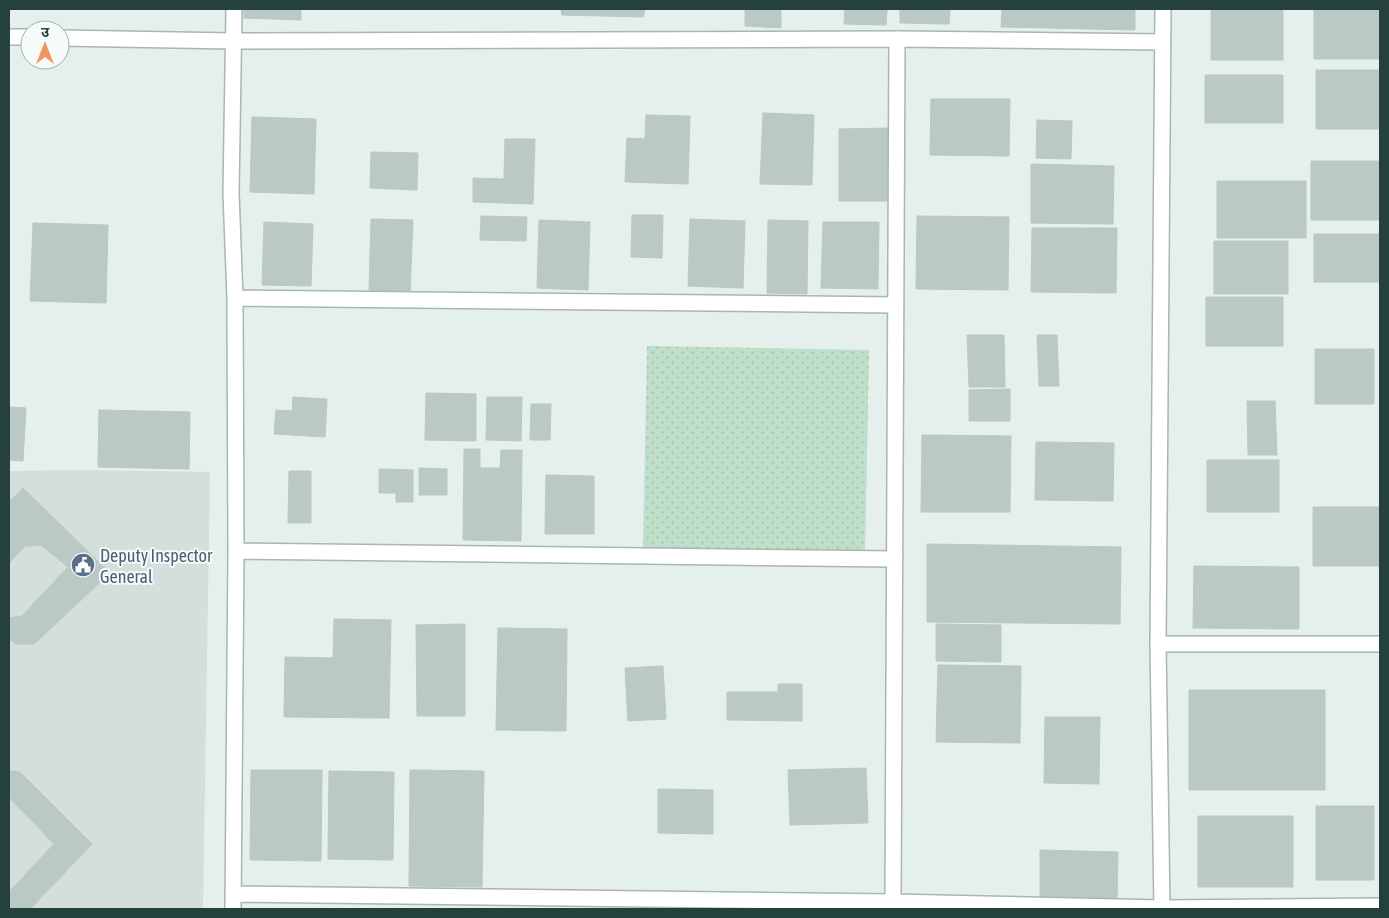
<svg xmlns="http://www.w3.org/2000/svg" width="1389" height="918" font-family="'Asap Condensed','Noto Sans Devanagari',sans-serif">
	<defs>
		<pattern id="park-dots" width="8" height="8" patternUnits="userSpaceOnUse" patternTransform="scale(1.25)"><rect width="8" height="8" fill="#bfdfcb"/><path d="M2 2h.1M6 6h.1" fill="none" stroke="#a4c1af" stroke-width="1.8" stroke-linecap="round"/></pattern>
	</defs>
	<rect width="100%" height="100%" fill="#e5efeb"/>
	<path fill="#d4dedb" d="M83 470 210 472 203 909H9V471Z"/>
	<path fill="url(#park-dots)" d="M647 346 869 350 865 555 643 550Z"/>
	<path fill="#bbc9c5" stroke="#b8c8c3" d="M244 9H301V20L244 18Z
		M561 9H645L643 17 562 15Z
		M745 9H781V28L745 26Z
		M845 9H887L886 25 844 24Z
		M900 9H950L949 24 900 23Z
		M1002 9H1135V30L1001 27Z
		M1314 9H1380V59H1314Z
		M1211 10H1283V60H1211Z
		M1316 70H1380V129H1316Z
		M1205 75H1283V123H1205Z
		M931 99H1010L1009 156 930 155Z
		M763 113 814 115 812 185 760 184Z
		M646 115 690 116 688 184 625 182 627 138 645 139Z
		M252 117 316 119 314 194 250 192Z
		M1037 120 1072 121 1071 159 1036 158Z
		M891 128V201H839V129Z
		M505 139H535L533 204 473 202V178L504 179Z
		M371 152 418 153 417 190 370 188Z
		M1311 161H1380V220H1311Z
		M1031 164 1114 166 1113 224 1031 223Z
		M1217 181H1306V238H1217Z
		M632 215H663L662 258 631 257Z
		M481 216 527 217 526 241 480 240Z
		M917 216 1009 217 1008 290 916 289Z
		M371 219 413 220 410 294 369 293Z
		M690 219 745 221 743 288 688 286Z
		M539 220 590 222 588 290 537 288Z
		M768 220 808 221 807 294 767 293Z
		M264 222 313 224 311 286 262 285Z
		M823 222H879L878 289 821 288Z
		M33 223 108 225 106 303 30 301Z
		M1032 228H1117L1116 293 1031 292Z
		M1314 234H1380V282H1314Z
		M1214 241H1288V294H1214Z
		M1206 297H1283V346H1206Z
		M967 335H1004L1005 387H969Z
		M1037 335H1057L1059 386H1039Z
		M1315 349H1374V404H1315Z
		M1010 389V421H969V390Z
		M426 393 476 394V441L425 440Z
		M293 397 327 399 325 437 274 434 276 410 292 411Z
		M487 397H522L521 441 486 440Z
		M1247 401H1275L1277 455H1248Z
		M531 404H551L550 440H530Z
		M9 407 26 408 23 461 9 460Z
		M99 410 190 412 189 469 98 467Z
		M922 435 1011 436 1010 512H921Z
		M1036 442 1114 443 1113 501 1035 500Z
		M464 449H480V468H500L501 450H522L521 541 463 540Z
		M1207 460H1279V512H1207Z
		M419 468 447 469V495H419Z
		M379 469 413 470V502H396V493H379Z
		M289 471H311V523H288Z
		M546 475 594 476V534H545Z
		M23 488 110 573 34 644H16L9 638V618L22 616 68 567 41 545 25 546 9 563V502Z
		M1313 507H1380V566H1313Z
		M927 544 1121 547 1120 624 927 622Z
		M1194 566 1299 567V629L1193 628Z
		M334 619 391 620 389 718 284 717 285 657 333 658Z
		M465 624V716H417L416 625Z
		M936 624 1001 625V662L936 661Z
		M498 628 567 629 566 731 496 730Z
		M938 665 1021 666 1020 743 936 742Z
		M663 666 666 719 628 721 625 668Z
		M778 684H802V721L727 720V692H778Z
		M1189 690H1325V790H1189Z
		M1045 717H1100L1099 784 1044 783Z
		M866 768 868 823 790 825 788 770Z
		M251 770H322L321 861 250 860Z
		M410 770 484 771 482 887 409 886Z
		M9 771 20 772 92 844 30 909H9V892L54 844 9 797Z
		M329 771 394 772 393 860 328 859Z
		M658 789 713 790V834L658 833Z
		M1316 806H1374V880H1316Z
		M1198 816H1293V887H1198Z
		M1040 850 1118 852 1117 901 1040 900Z"/>
	<g fill="none" stroke-linecap="round" stroke-linejoin="round">
		<g stroke="#a7b7b3" stroke-width="18">
			<path id="minor" d="M9 37H30
				M60 38 233 41 897 39 1163 42
				M235 298 895 305
				M236 551 895 559
				M1158 644H1380
				M233 894 893 902 1162 908 1380 906
				M893 902 897 39
				M233 909 236 551 235 298 231 193 234 9
				M1162 909 1158 644 1163 9"/>
		</g>
		<use href="#minor" stroke="#fff" stroke-width="15"/>
	</g>
	<defs>
		<g id="civic-disc" transform="scale(1.25)"><circle r="9.5" fill="#5c6f8a" stroke="#f6fbf9"/><path d="M-.6-6.5H3V-4.5H.6V-3L4-1V1h2V6H-6V1h2V-1L-.6-3ZM-1.2 2.5V6h2.4V2.5Z" fill="#fff"/></g>
	</defs>
	<g fill-rule="evenodd">
		<use href="#civic-disc" x="83" y="565"/>
	</g>
	<g text-anchor="middle" dominant-baseline="central" stroke-width="4" stroke-linejoin="round" paint-order="stroke">
		<g font-size="18" fill="#4e5e75" stroke="#f6fbf9" text-anchor="start">
			<text x="100" y="555">Deputy Inspector<tspan x="100" dy="21">General</tspan></text>
		</g>
	</g>
	<rect width="1389" height="918" fill="none" stroke="#24413c" stroke-width="20"/>
	<g transform="translate(45 45)"><circle r="24" fill="#f6fbf9" stroke="#a2b1ad"/>
	<path d="M0-4L9 19L0 12L-9 19Z" fill="#f29460"/>
	<text y="-8" font-size="14" font-weight="bold" text-anchor="middle" fill="#24413c">उ</text>
	</g>
</svg>
